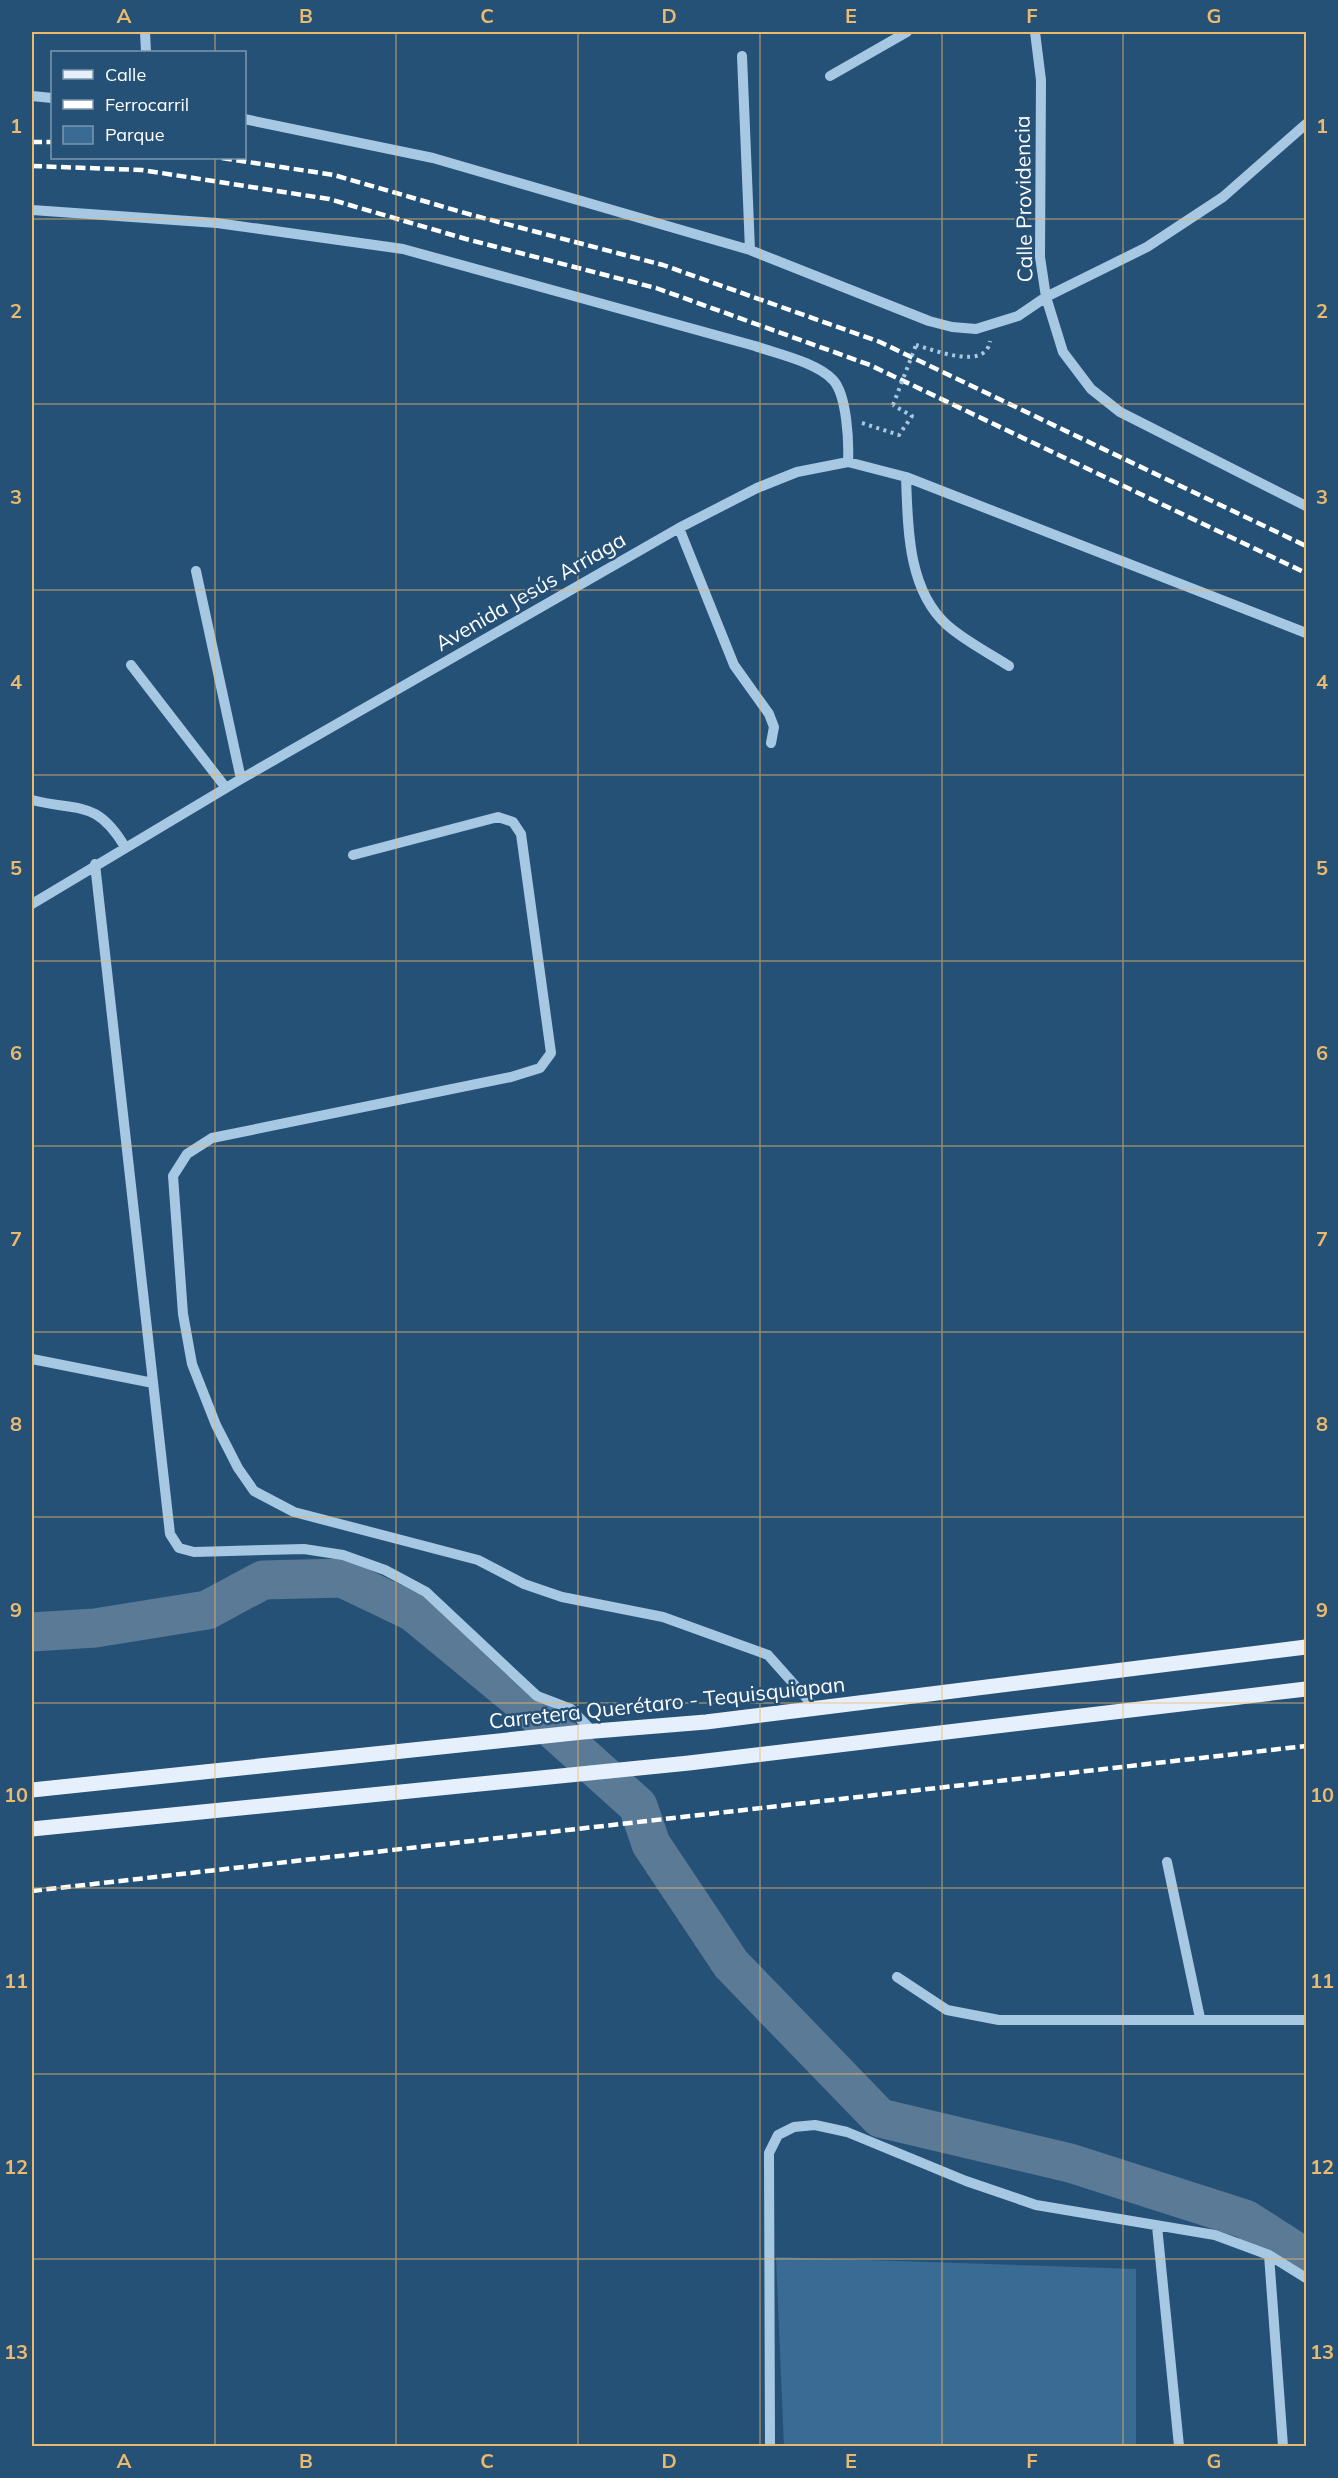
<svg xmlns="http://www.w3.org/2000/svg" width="1338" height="2478" font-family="Mulish,sans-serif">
	<rect width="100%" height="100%" fill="#265177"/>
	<path fill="#396b94" d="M776 2257 1136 2269V2446H784Z"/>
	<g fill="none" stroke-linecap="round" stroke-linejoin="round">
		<path stroke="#5b7a95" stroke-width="39" d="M32 1632 95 1628 207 1610 263 1580 342 1578 413 1612 527 1706 638 1806 651 1844 731 1964 880 2118 1070 2163 1245 2219 1306 2258"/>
		<path stroke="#a7c8e2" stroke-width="4" stroke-dasharray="3 4.5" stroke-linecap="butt" d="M916 345C934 350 986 371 990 341
			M862 423 899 435 912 416 893 405"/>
		<path stroke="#a7c8e2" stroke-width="10" d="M145 32 146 52
			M1035 32 1041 80 1040 257 1046 297 1063 352 1091 389 1120 412 1306 506
			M742 56 750 250
			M830 76 907 32
			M32 96 52 98
			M244 119 433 158 750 250 929 321 952 327 976 329 1018 316 1046 297 1147 247 1223 197 1306 124
			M32 210 217 223 403 249 755 346C777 354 816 362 833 380 847 395 849 442 848 462
			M906 477C908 526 907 589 947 625 965 641 989 653 1009 666
			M679 528 734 665 769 714 774 727 771 743
			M196 571 241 779
			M131 665 226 788
			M32 800C77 812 96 798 125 847
			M353 855 498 817 513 822 521 834 551 1053 540 1068 511 1077 212 1138 187 1154 173 1176 183 1314 192 1364 216 1425 238 1468 254 1491 294 1512 478 1560 524 1584 562 1597 663 1617 768 1655 816 1709
			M95 864 170 1534 179 1548 194 1552 304 1549 343 1555 385 1570 426 1592 537 1696 571 1709 593 1732
			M32 904 241 779 679 528 757 488 797 472 848 462 906 477 1306 633
			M32 1359 153 1383
			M1167 1862 1200 2018
			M897 1977 947 2010 999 2020H1306
			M1157 2226 1179 2446
			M1269 2255 1283 2446
			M770 2446 769 2153 778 2135 794 2127 815 2125 847 2132 966 2181 1036 2205 1215 2235 1269 2255 1306 2278"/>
		<path stroke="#e6f0fc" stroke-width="15" d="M32 1790 583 1732 706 1722 1306 1647
			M32 1829 689 1763 1306 1689"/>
		<path stroke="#fff" stroke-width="4.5" stroke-dasharray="10 4.5" stroke-linecap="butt" d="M32 142H52
			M222 158 334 175 472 215 663 265 880 342 1306 546
			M32 166 142 170 329 199 466 239 656 288 870 365 1306 573
			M32 1891 1306 1746"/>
		<path stroke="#a7c8e2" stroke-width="4" stroke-dasharray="3 4.5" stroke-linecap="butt" d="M893 405 916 345"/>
	</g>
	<path fill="none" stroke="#ebba6c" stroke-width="1.5" stroke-opacity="0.55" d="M215 32V52M396 32V2446M578 32V2446M760 32V2446M942 32V2446M1123 32V2446M215 158V2446M32 219H1306M32 404H1306M32 590H1306M32 775H1306M32 961H1306M32 1146H1306M32 1332H1306M32 1517H1306M32 1703H1306M32 1888H1306M32 2074H1306M32 2259H1306"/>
	<g text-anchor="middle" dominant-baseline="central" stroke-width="5" stroke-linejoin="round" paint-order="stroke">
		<g font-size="21" fill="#fff" stroke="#265177">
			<text transform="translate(1023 199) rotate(-91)">Calle Providencia</text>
			<text transform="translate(530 591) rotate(-30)">Avenida Jesús Arriaga</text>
			<text transform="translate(667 1702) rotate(-6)">Carretera Querétaro - Tequisquiapan</text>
		</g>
	</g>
	<rect width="1338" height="2478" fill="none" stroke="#265177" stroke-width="66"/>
	<rect x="51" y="51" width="195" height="108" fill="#265177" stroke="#7d97ad" stroke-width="1.5"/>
	<rect x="63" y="70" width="30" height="9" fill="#e6f0fc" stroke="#7d97ad" stroke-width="1.5"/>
	<text x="105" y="81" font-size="18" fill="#ffffff">Calle</text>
	<rect x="63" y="100" width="30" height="9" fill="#ffffff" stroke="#7d97ad" stroke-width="1.5"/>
	<text x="105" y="111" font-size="18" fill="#ffffff">Ferrocarril</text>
	<rect x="63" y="126" width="30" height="18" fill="#396b94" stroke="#7d97ad" stroke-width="1.5"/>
	<text x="105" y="141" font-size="18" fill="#ffffff">Parque</text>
	<rect x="33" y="33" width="1272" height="2412" fill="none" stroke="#ebba6c" stroke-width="2"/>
	<g font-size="20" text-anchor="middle" font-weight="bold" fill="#ebba6c">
		<text x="124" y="23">A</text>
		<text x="306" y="23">B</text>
		<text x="487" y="23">C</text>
		<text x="669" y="23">D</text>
		<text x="851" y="23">E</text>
		<text x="1032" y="23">F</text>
		<text x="1214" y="23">G</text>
		<text x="16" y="133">1</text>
		<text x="1322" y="133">1</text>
		<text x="16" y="318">2</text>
		<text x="1322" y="318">2</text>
		<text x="16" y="504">3</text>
		<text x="1322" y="504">3</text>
		<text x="16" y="689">4</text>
		<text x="1322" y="689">4</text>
		<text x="16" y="875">5</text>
		<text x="1322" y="875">5</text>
		<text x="16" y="1060">6</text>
		<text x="1322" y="1060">6</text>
		<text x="16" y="1246">7</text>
		<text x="1322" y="1246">7</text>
		<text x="16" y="1431">8</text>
		<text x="1322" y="1431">8</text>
		<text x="16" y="1617">9</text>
		<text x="1322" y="1617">9</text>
		<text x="16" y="1802">10</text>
		<text x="1322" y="1802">10</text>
		<text x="16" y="1988">11</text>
		<text x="1322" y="1988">11</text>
		<text x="16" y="2174">12</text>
		<text x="1322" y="2174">12</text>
		<text x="16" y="2359">13</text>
		<text x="1322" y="2359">13</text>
		<text x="124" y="2468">A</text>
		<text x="306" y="2468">B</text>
		<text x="487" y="2468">C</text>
		<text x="669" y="2468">D</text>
		<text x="851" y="2468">E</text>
		<text x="1032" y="2468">F</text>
		<text x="1214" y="2468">G</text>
	</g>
</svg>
